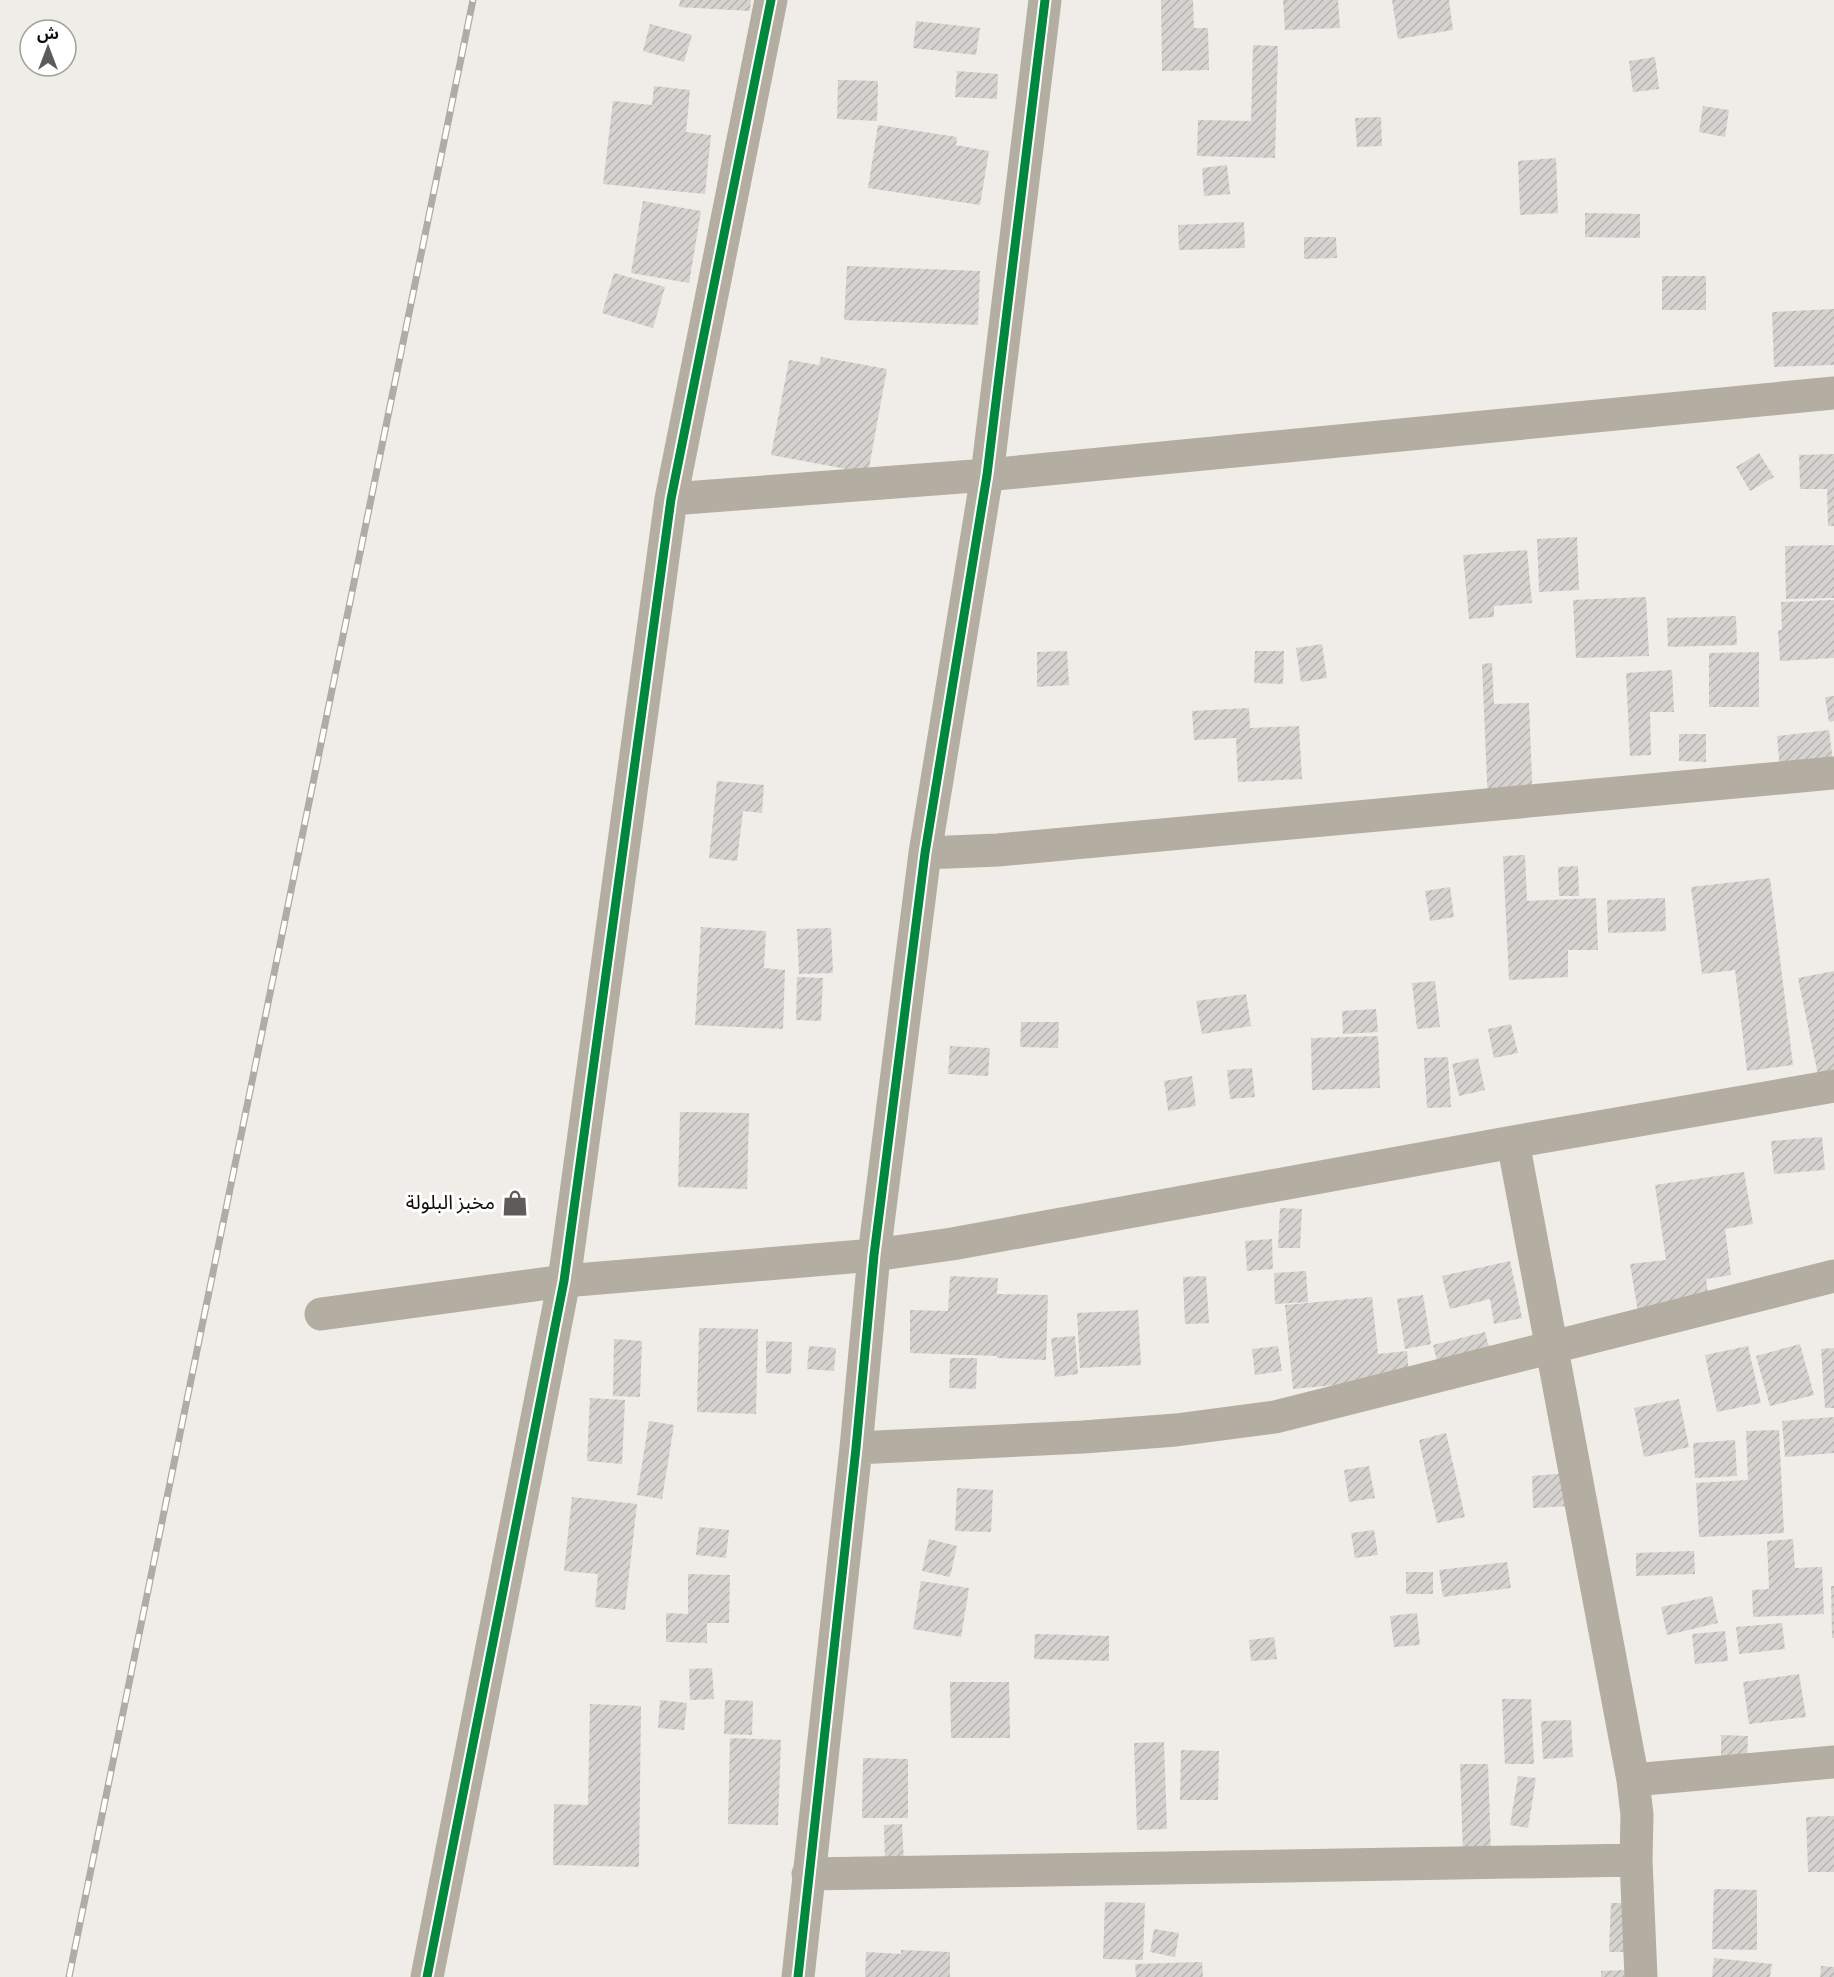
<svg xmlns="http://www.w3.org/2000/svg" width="1834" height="1977" font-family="'Source Sans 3','Noto Sans Arabic',sans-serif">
	<defs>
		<pattern id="building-hatch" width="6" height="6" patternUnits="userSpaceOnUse" patternTransform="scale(1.5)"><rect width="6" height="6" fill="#d6d2cf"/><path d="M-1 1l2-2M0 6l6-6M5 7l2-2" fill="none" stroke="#b7b3b0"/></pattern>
	</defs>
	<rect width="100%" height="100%" fill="#f0ede8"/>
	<path fill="url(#building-hatch)" d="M680 0H751L750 11 679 7Z
		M1161 0H1193L1194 28H1208L1209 70 1162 71Z
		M1283 0H1338L1340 28 1285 30Z
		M1392 0H1449L1453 30 1398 39Z
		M916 21 980 28 976 55 913 48Z
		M650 24 692 35 684 62 643 51Z
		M1253 45 1278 46 1275 158 1197 156 1198 120 1251 121Z
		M1655 57 1659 89 1633 92 1629 61Z
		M957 71 998 74 997 99 955 97Z
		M838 80 878 81 877 121 837 119Z
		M654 86 690 90 686 132 711 135 705 194 603 184 613 101 652 105Z
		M1703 106 1729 110 1725 137 1699 132Z
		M1381 117 1382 146 1357 147 1355 118Z
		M878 125 957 137 956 145 989 151 980 205 868 188Z
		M1556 158 1558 213 1520 215 1518 161Z
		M1227 165 1230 194 1204 196 1202 168Z
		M643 201 701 211 689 283 631 273Z
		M1585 213 1640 214V238L1585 237Z
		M1244 222 1245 248 1179 250 1178 225Z
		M1304 237H1336L1337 258 1304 259Z
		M847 266 980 271 978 325 844 320Z
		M614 273 665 287 653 328 602 313Z
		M1662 276H1706V310H1662Z
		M1834 309V365L1774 367 1772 312Z
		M821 357 887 369 868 473 771 455 789 360 819 365Z
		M1759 453 1774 477 1750 491 1736 467Z
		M1834 454V526H1828L1827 489H1800L1799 455Z
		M1577 537 1579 590 1539 592 1537 539Z
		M1834 545V598L1786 599 1785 546Z
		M1527 550 1532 603 1494 606V617L1469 619 1463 555Z
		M1646 597 1649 656 1576 658 1573 600Z
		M1834 600V658L1780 661 1778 630H1782L1781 602Z
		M1736 616 1737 645 1668 647 1667 618Z
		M1322 644 1327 678 1301 682 1296 648Z
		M1067 651 1069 685 1037 687V652Z
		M1255 651H1284L1283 684 1254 683Z
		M1759 652V707H1709V653Z
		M1492 663 1494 704 1529 703 1533 805 1488 806 1482 664Z
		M1672 670 1674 712H1650L1651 755 1630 756 1626 673Z
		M1834 696V721L1829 722 1825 697Z
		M1249 708 1250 728 1299 726 1302 779 1238 782 1236 738 1194 740 1192 711Z
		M1829 730 1833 762 1780 768 1777 736Z
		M1679 734H1706V762L1679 761Z
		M717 781 764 785 762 813 743 811 737 861 709 858Z
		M1525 855 1527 901 1596 898 1598 950H1568V977L1509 980 1503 856Z
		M1578 866 1579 896H1559L1558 867Z
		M1770 878 1793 1065 1747 1071 1735 970 1702 974 1691 887Z
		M1450 887 1454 917 1430 921 1425 891Z
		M1665 898 1666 931 1608 933 1607 900Z
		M701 927 766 931 764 968 785 970 783 1029 695 1025Z
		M831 928 833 973 799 974 797 929Z
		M1834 971V1072L1818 1075 1798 978Z
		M797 977 823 978 821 1021 796 1020Z
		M1435 981 1440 1027 1417 1029 1412 983Z
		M1246 994 1251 1026 1202 1034 1196 1001Z
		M1376 1009 1378 1032 1343 1034 1342 1011Z
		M1021 1022H1059L1058 1048 1020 1047Z
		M1511 1024 1518 1053 1494 1058 1488 1029Z
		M1378 1036 1380 1088 1312 1090 1311 1038Z
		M950 1046 990 1048 988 1076 948 1074Z
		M1448 1057 1451 1107 1427 1108 1424 1058Z
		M1478 1058 1485 1090 1459 1096 1452 1064Z
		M1252 1068 1255 1097 1230 1099 1227 1070Z
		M1192 1076 1196 1106 1168 1111 1164 1081Z
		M680 1112 749 1113 747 1189 678 1187Z
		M1822 1137 1825 1170 1774 1174 1771 1141Z
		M1744 1172 1753 1224 1725 1229 1731 1275 1706 1279 1709 1302 1638 1312 1630 1264 1666 1260 1655 1185Z
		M1280 1208 1302 1209 1300 1248H1278Z
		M1272 1239 1273 1269 1247 1271 1245 1241Z
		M1510 1261 1522 1318 1494 1324 1490 1299 1450 1309 1442 1276Z
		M1306 1271 1308 1302 1275 1304 1274 1273Z
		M950 1276 998 1278 997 1294 1048 1295 1046 1360 997 1358V1356L910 1353V1310L948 1311Z
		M1206 1276 1209 1323 1185 1324 1183 1277Z
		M1423 1295 1431 1344 1405 1349 1397 1299Z
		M1372 1297 1378 1354 1407 1351 1409 1378 1293 1389 1285 1305Z
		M1138 1310 1141 1365 1080 1368 1077 1313Z
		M699 1328 758 1329 756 1414 697 1412Z
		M1485 1332 1492 1358 1440 1372 1433 1345Z
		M1075 1336 1078 1374 1055 1377 1051 1338Z
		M614 1339 642 1341 640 1397 613 1396Z
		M766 1341 792 1342 791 1374 766 1373Z
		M1800 1344 1814 1395 1770 1406 1756 1356Z
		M809 1346 836 1348 834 1371 807 1369Z
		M1278 1346 1282 1371 1255 1375 1252 1349Z
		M1748 1346 1761 1403 1717 1412 1705 1355Z
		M1834 1348V1408H1825L1821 1349Z
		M950 1358H977L976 1389 949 1388Z
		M590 1398 625 1400 622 1464 587 1461Z
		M1679 1399 1689 1447 1644 1457 1634 1408Z
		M1834 1417V1453L1785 1457 1782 1421Z
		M649 1421 674 1425 662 1499 637 1495Z
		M1779 1430 1784 1533 1699 1537 1696 1483 1748 1480 1746 1431Z
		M1446 1433 1465 1517 1437 1523 1419 1440Z
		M1735 1440 1737 1476 1695 1478 1693 1443Z
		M1369 1466 1375 1498 1349 1502 1344 1470Z
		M1568 1473 1570 1506 1533 1508 1532 1476Z
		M957 1488 993 1490 991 1532 955 1531Z
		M572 1497 637 1504 625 1610 595 1607 598 1574 564 1571Z
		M699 1527 729 1530 726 1558 696 1555Z
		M1374 1530 1378 1555 1355 1558 1351 1533Z
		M929 1539 957 1546 950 1577 922 1571Z
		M1793 1539 1795 1568 1822 1567 1824 1614 1753 1617 1752 1590 1769 1589 1767 1541Z
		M1694 1551 1695 1574 1636 1576V1553Z
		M1507 1562 1511 1588 1443 1597 1439 1570Z
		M1406 1572H1433V1594H1406Z
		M688 1574 730 1575 729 1623H707V1643L666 1642V1613L688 1614Z
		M921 1581 969 1588 961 1637 913 1629Z
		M1831 1586H1834V1638H1832Z
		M1712 1596 1718 1623 1667 1635 1661 1607Z
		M1417 1613 1420 1645 1394 1647 1390 1616Z
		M1782 1623 1785 1649 1739 1654 1736 1627Z
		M1725 1631 1728 1661 1695 1664 1692 1634Z
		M1035 1634 1109 1636V1661L1034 1659Z
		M1274 1637 1277 1659 1251 1661 1249 1640Z
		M712 1668 714 1699 690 1700 689 1669Z
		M1799 1674 1806 1717 1749 1724 1743 1682Z
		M950 1682H1009L1010 1738H951Z
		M1502 1699H1531L1534 1764H1505Z
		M660 1700 687 1703 684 1730 658 1728Z
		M725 1700 753 1701 752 1735 724 1734Z
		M590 1704 641 1706 639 1867 553 1865 554 1804 588 1805Z
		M1571 1720 1573 1757 1543 1759 1541 1721Z
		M1721 1735 1748 1736 1747 1760H1721Z
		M730 1738 781 1740 778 1825 728 1824Z
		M1164 1742 1167 1829 1137 1830 1134 1743Z
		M1181 1750 1219 1751 1218 1800H1180Z
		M863 1758 908 1759V1818H862Z
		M1460 1764H1488L1491 1854 1463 1855Z
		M1518 1776 1536 1778 1528 1828 1510 1825Z
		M1834 1816V1872H1808L1806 1817Z
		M902 1824 904 1861H885L884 1825Z
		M1714 1889 1757 1890V1950L1712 1949Z
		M1105 1902 1145 1903 1143 1960 1103 1959Z
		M1611 1903H1630L1628 1952H1609Z
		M1154 1929 1179 1933 1175 1957 1150 1952Z
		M901 1950 950 1952V1977H865L866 1952 901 1954Z
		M1714 1958 1772 1964 1770 1977H1712Z
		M1202 1962 1203 1977H1136L1135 1964Z
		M1821 1966 1834 1967V1977H1820Z
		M1626 1970V1977H1601V1971Z"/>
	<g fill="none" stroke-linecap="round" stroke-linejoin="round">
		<path stroke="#b3aea1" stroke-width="33" d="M671 499 987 475 1834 393
			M925 853 998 850 1834 773
			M1513 1142 1633 1780 1637 1815 1636 1860 1641 1977
			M321 1314 564 1281 874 1255 952 1244 1513 1142 1834 1086
			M856 1448 1083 1437 1176 1430 1275 1417 1834 1276
			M1633 1780 1834 1762
			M808 1874 1636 1860
			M427 1977 564 1281 671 499 771 0
			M798 1977 856 1448 874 1255 925 853 987 475 1045 0"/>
		<g stroke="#afaca5" stroke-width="7">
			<path id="rail" d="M69 1977 473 0"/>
		</g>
		<use href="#rail" stroke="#fff" stroke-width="4.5" stroke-dasharray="14" stroke-linecap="butt"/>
		<g stroke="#fff" stroke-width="13">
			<path id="cycleway" d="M427 1977 564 1281 671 499 771 0
				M798 1977 856 1448 874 1255 925 853 987 475 1045 0"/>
		</g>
		<use href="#cycleway" stroke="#00873e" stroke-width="9"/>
	</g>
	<defs>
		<g id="shop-bare" transform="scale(2.07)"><path d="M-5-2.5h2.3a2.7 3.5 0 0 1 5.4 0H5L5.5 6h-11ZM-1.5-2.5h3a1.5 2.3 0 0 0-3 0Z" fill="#5e5c58" stroke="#fff" stroke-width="2.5" paint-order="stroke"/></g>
	</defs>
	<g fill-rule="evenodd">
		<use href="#shop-bare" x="515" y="1203"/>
	</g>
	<g text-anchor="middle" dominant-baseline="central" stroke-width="6" stroke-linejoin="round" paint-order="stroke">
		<g font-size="20" fill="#100e0b" stroke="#fff" text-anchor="end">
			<text x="495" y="1203">مخبز البلولة</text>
		</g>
	</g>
	<g transform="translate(48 48)"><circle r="28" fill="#ffffff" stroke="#9f9f9d" stroke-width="1.5"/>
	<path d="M0-4.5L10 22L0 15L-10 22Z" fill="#5e5c58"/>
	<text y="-9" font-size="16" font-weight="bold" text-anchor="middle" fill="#100e0b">ش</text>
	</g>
</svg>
